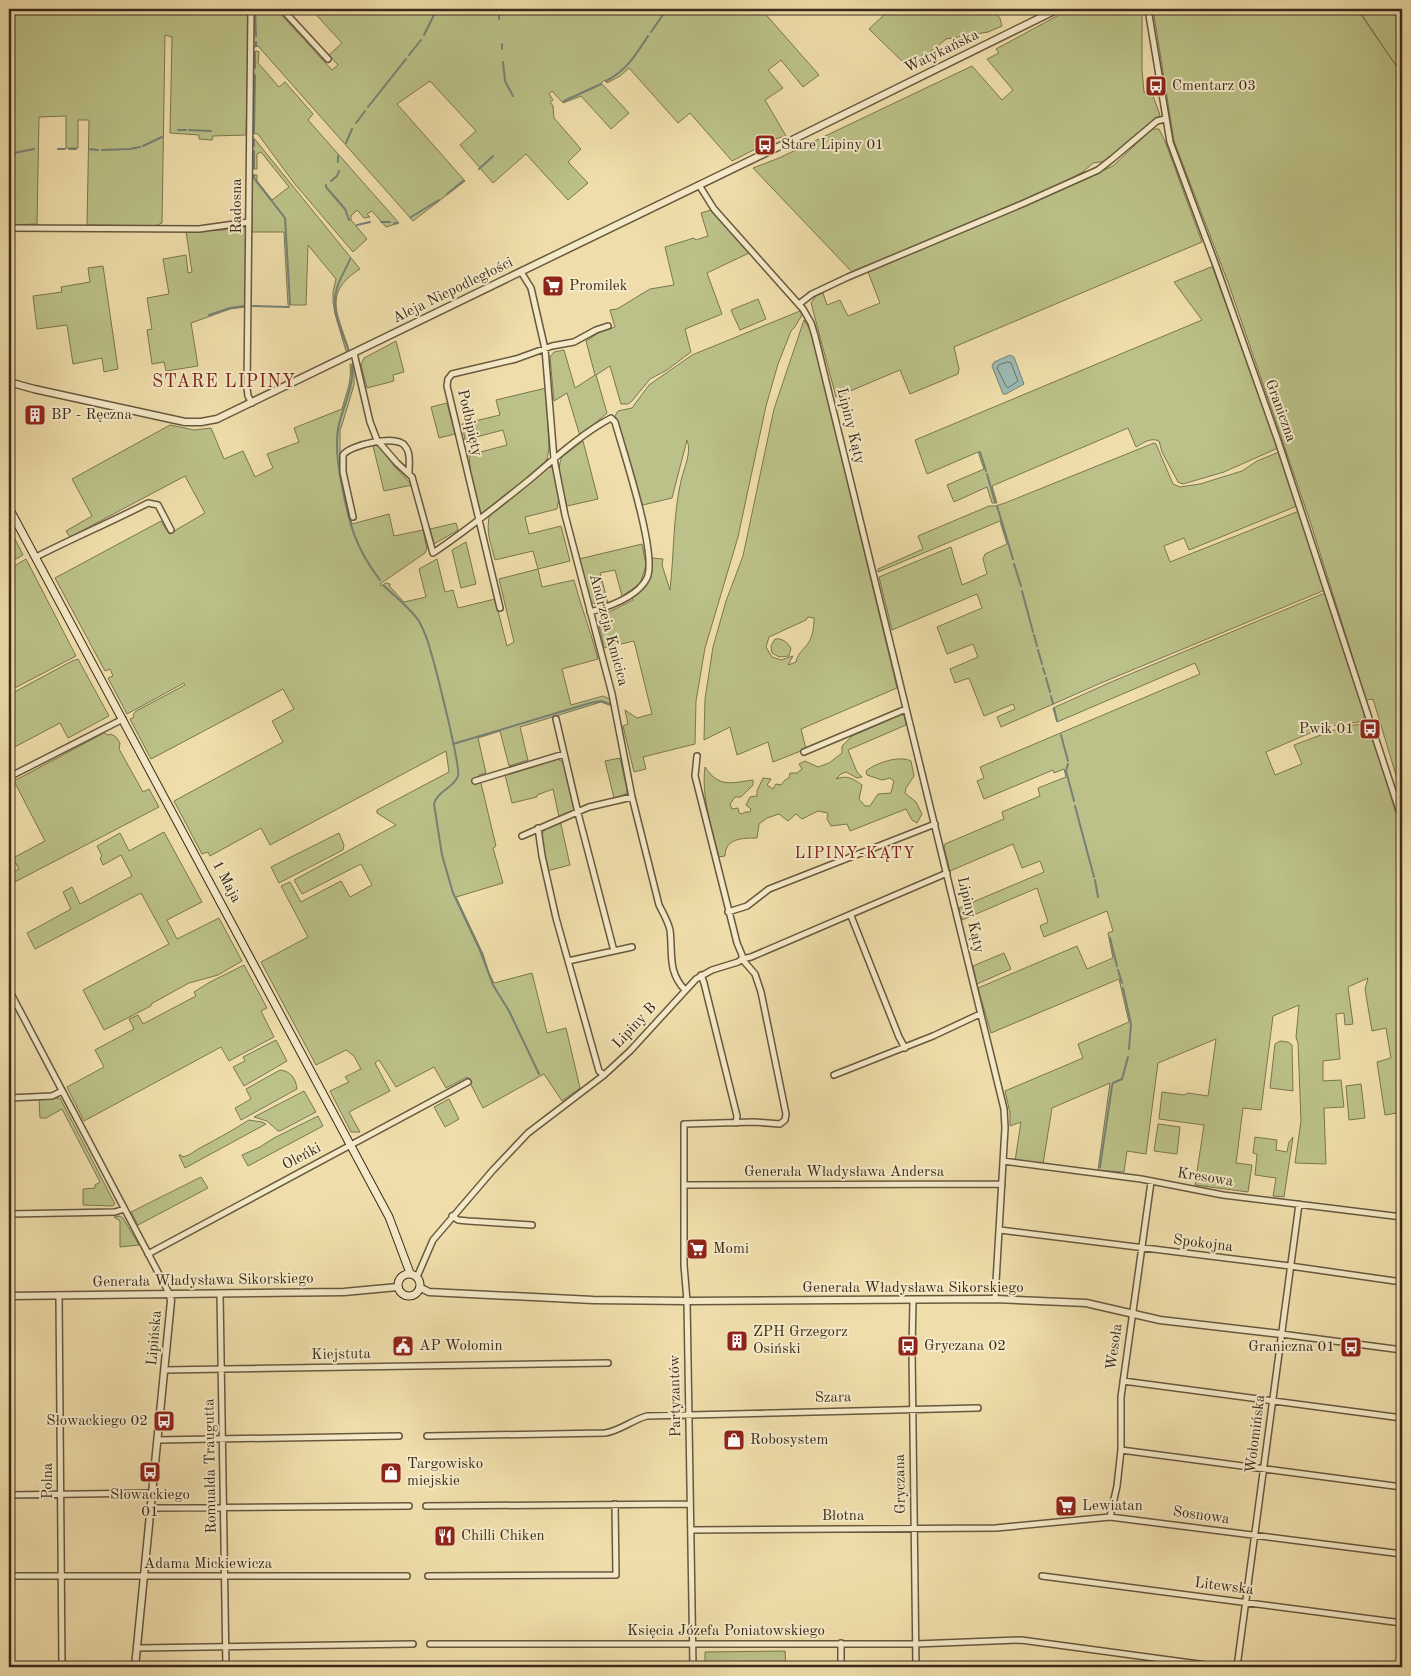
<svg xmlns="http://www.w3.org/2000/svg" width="1411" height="1676" font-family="'Old Standard TT',serif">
	<rect width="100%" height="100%" fill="#efdeab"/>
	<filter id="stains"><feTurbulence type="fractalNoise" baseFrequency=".004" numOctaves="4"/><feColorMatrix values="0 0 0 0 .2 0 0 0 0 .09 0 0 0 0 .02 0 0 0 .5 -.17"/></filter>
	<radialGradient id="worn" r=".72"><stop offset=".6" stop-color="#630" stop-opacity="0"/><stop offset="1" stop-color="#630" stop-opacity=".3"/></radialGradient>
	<path fill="#bbc188" stroke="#7b7651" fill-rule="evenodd" d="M9 9H249L246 135 213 136 212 140 199 139V135L170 133 172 37 165 35 162 223 155 226 87 225 89 120H78V148H66V116L39 117 37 224 10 225V182L15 170 14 167 10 163 9 156Z
		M253 9H276L332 70 338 65 329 55 342 43 311 9H761L819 75 803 87 781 60 768 70 783 88 765 100 786 136 775 139 732 161 690 113 678 123 629 68 620 76 607 83 605 80 601 83 629 113 611 129 581 96 563 103 552 91 549 94 553 100 550 102 553 106 554 118 581 149 568 162 588 183 568 200 526 154 493 183 460 145 476 131 430 81 397 104 465 181 413 221 258 46 254 47 252 40Z
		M881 9H990L1000 18 1002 26 988 32 946 39 910 69 869 29 885 14Z
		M1070 9H1142V70L1144 92 1153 96 1160 115 1106 161 1093 163 1083 172 1044 192 852 272 753 168 779 158 972 66 1002 100 1013 90 987 59 999 53 996 49Z
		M1153 9H1357L1397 67 1358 9H1402V795L1373 699 1366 700 1311 524 1229 285 1174 141Z
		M257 51 259 52 258 63 279 87 285 82 313 114 308 120 399 223 386 227 372 211 367 214 370 217 364 218 357 210 351 216V220L367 239 353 252 294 183 258 134 252 133 253 52Z
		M1152 129H1159L1165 141 1202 242 954 347 959 369 958 374 910 394 900 370 836 397 811 303 816 296 823 293 827 305 840 300 848 316 880 303 868 272 1113 166Z
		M253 137 360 269C322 293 338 314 349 350L346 351 335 314 333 302V292L336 279 308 245 306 305H288L284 232H252V175H257V181L272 200 289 187 261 152 257 154V169H251V138Z
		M711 210 749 253 707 273 722 314 685 329 691 352 667 370 650 379 632 401 628 404H621L610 366 596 375 607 413 580 436 567 393 554 401 550 357 554 352 564 350 575 388 595 375 586 341 600 332 615 327 610 310 617 309 650 289 674 285 665 247 694 238 696 240 708 236 701 213Z
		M237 226H243L246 229 245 307 230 309 191 323 198 366 166 371 164 362 152 364 147 330 152 329 147 298 169 294 163 259 186 255 188 273 192 272 186 231 224 230Z
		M103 266 118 369 104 372 102 358 73 364 67 325 37 329 33 296 62 292 61 287 90 282 88 268Z
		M1211 267 1213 268 1278 448 1224 472 1183 484 1178 482 1162 452 1159 441C1151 437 1143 443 1136 447L1128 428 992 486 997 503H992L987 487 954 502 947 485 984 469 978 452 927 474 915 440 1202 320 1174 282Z
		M758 299 766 319 740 330 731 310Z
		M800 311 802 315 794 328 791 331 778 364 766 406 738 537 705 648 696 701 695 744 643 757 646 769 634 772 623 726 628 724 625 710 637 718 652 714 634 641 604 648 598 621 601 616 633 600 631 597C647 586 651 577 652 558L663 559 662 565 670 590C674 555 673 515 681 481 684 467 692 453 687 440L672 498 643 505C630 485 624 446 618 422L615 416 618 411 632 408 649 385 692 355Z
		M804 320 811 331 897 688 801 729 806 749 773 762 768 742 737 755 730 727 704 740 705 699 713 647 726 601 743 556 774 409ZM808 617 814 618C814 626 813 635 809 642 804 650 798 652 796 662L788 665 793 656 781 660 772 657 766 647 769 637 806 620Z
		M396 341 404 372 393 375 394 381 367 388 361 365 364 358Z
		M350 364H353L354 366V385L341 428 340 429V464L352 524 389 514 394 536 423 530 427 549 425 553 380 584 381 586 386 583 390 584V587L404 602 426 597 419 569 437 559 445 592 453 590 458 608 495 599 507 646 514 642 499 579 538 569 533 551 495 560C491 544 485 530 490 514L546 468 552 467C559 478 560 497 557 509L525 517 529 534 561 526 570 561 538 569 542 587 574 580C581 607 591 632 598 659L562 669 571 705 603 696 610 699 612 706 601 702 520 727 528 760 509 766 500 731 478 738 486 773 479 775 496 846 493 848 503 883 456 897 483 954 489 973 494 983 532 973 547 1033 566 1028 580 1088 562 1101 544 1074 483 1108 467 1077 446 1088 434 1067 396 1087 379 1060 375 1063 390 1091 349 1112 360 1132H351L330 1091 349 1082 345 1077 361 1069 354 1056 346 1050 316 1065 261 962 308 937 281 886 290 882 301 902 341 881 350 897 372 885 361 864 302 894 294 880 396 825 377 813V810L449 772 446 751 270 845 261 828 210 856 208 852 202 854 174 801 283 742 272 721 294 709 283 689 151 759 130 719 134 717 133 715 136 711 185 685 184 683 127 714 108 678 113 676 110 669 105 671 55 578 161 521 169 534 205 513 185 476 70 537 66 531 92 516 72 479 170 425 194 430 211 428 224 459 243 451 255 477 273 468 267 454 299 442 294 428 342 409C346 393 352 382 350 364Z
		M546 388 549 448 547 459 542 466 480 515 471 480 469 455 507 445 503 430 465 440 462 424 500 415 496 400Z
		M447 403 455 434 439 438 431 407Z
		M583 441 598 499 567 506C564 492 555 470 562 457Z
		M1154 443 1156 444 1173 484 1180 487 1200 484 1242 471 1257 461 1279 452 1297 506 1189 550 1184 538 1164 546 1170 562 1299 511 1325 590 1101 683 1001 727 997 717 1015 709 1013 704 984 716 969 678 955 683 950 669 978 657 973 644 947 654 937 627 982 608 977 594 892 630 879 577 951 547 962 585 987 574 983 559 985 554 1007 544 1000 521 878 572V569L923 549 918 536 989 506H995L1005 503Z
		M378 445 394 466 412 485 384 491 373 446Z
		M456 523 458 530 434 544 430 529Z
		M9 527 23 555 9 563Z
		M466 542 476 584 461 588 452 550Z
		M642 544 646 565 640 584 622 596 615 570 600 573 608 603 599 605 590 602 579 559Z
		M26 559 76 656 9 691V647L14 644 9 633V569Z
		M1325 593 1329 606H1330L1364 713V719L1359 722 1324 727 1266 752 1275 775 1302 764 1294 745 1345 726 1365 724 1369 735 1376 747 1402 833V1084L1396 1085 1402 1112 1385 1115 1377 1062 1391 1058 1386 1028 1372 1031 1365 989 1368 978 1348 987 1353 1024 1345 1025 1344 1013 1336 1014 1340 1059 1323 1061V1081L1341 1080 1344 1107 1324 1108 1326 1164 1295 1163 1301 1121 1298 1043 1296 1037 1299 1005 1273 1016 1261 1110 1243 1108 1236 1163 1252 1165 1248 1192 1195 1185 1204 1125 1159 1119 1162 1092 1184 1095 1188 1093 1208 1096 1216 1039 1158 1063 1146 1154 1127 1151 1124 1172 1098 1170 1110 1083 1052 1108 1043 1164 1015 1161 1021 1122 1010 1126V1113L1005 1091 1083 1058 1078 1044 1129 1022 1119 979 991 1033 978 988 1077 946 1087 969 1113 958 1108 933 1113 931 1107 911 1044 937 1040 926 1048 922 1037 888 962 920 959 908 1044 872 1040 861 1022 868 1013 844 950 871 944 847 945 844 1004 819 1002 812 1040 796 1038 788 1066 777 1064 769 1054 773 1053 770 984 799 977 781 984 778 980 767 1200 674 1195 663 1057 722 1053 708 1111 682Z
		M775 639C782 638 787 642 791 648L789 656 779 657 772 653 771 646Z
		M78 659 109 716 68 738 60 723 9 750V695L72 661Z
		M900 714 904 715 906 725 848 750 857 772 862 777 857 778 846 772 841 774 836 779C847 775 852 778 862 785L859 799 865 806H870L878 794 891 793 894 781 890 778 882 780 867 775 866 771C876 763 899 755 911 761L914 776 906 788 905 793 916 802 922 814 917 823 912 820 906 809 850 831 847 824 831 826 827 819 828 813 818 811 802 819 796 814 788 821 779 814 767 818 759 824 757 838C743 838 725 838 725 856L719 857C712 828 701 797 705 767 719 788 731 783 753 780V785L741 797H735L730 804 732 809 738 808 739 813 742 814 745 812H750L751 809 746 805 750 797 757 796V791L763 778 771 779 767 785 773 789 776 784 781 785 785 780 789 778 790 773H797L802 769 799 764 805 761 818 767 829 763 842 753V746L852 736 882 723 884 720Z
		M104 733 108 735 111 734 116 737 120 743 119 749 143 792 149 789 159 807 9 885V874L19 869 13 858 45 841 14 781Z
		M556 758 564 763 575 807V810L559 817 553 789 537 795V797L512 803 505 775Z
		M620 758 627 790 626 794 614 798 605 761Z
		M560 820 570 865 547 871 541 836 547 826Z
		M164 832 202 902 167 920 177 939 219 918 242 961 218 975 189 983 151 1004V1006L104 1030 83 990 169 944 141 893 35 949 27 933 71 909 63 892 72 887 80 904 132 876 121 855 103 865 100 858 102 856 97 846 120 833 129 851Z
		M339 833 344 845 343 850 279 883 271 867Z
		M1004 953 1011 969 977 984 973 966Z
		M244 965 267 1008 261 1011 274 1037 229 1061 221 1047 84 1121 67 1087 104 1067 95 1050 134 1029 129 1019 138 1015 143 1024 196 996 194 992 210 982Z
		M276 1040 287 1061 244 1086 233 1067 245 1061 243 1057Z
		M1280 1041 1288 1042 1292 1045 1293 1091 1270 1088 1275 1044Z
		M280 1070C291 1071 296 1079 297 1089L241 1120 235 1108 251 1099 246 1089Z
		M1361 1084 1365 1118 1349 1120 1346 1086Z
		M304 1091 316 1112 280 1131H278L267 1121 254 1117Z
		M60 1098 115 1204 113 1206 83 1205V1189L95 1188V1185L100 1182 62 1109 46 1118H40L39 1100Z
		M449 1099 459 1119 445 1127 434 1107Z
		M318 1116 323 1126 248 1166 242 1155 260 1147 274 1138Z
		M249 1120 262 1122 266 1124 185 1168 179 1155H181L183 1157C191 1155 194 1151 200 1148 217 1139 233 1130 249 1120Z
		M1158 1124 1180 1127 1177 1154 1154 1151Z
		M1255 1137 1277 1140 1276 1150 1287 1152 1289 1142 1293 1137 1284 1197 1273 1196 1276 1178 1255 1175 1257 1154 1253 1153Z
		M201 1177 208 1188 138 1225 131 1212Z
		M120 1216 123 1218 139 1245 120 1247V1221L114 1217Z
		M785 1651 786 1667H705V1652Z"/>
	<path fill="#9dbab3" stroke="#768176" d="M1010 355 1014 357 1024 384 1006 394H1003L992 366 994 362Z"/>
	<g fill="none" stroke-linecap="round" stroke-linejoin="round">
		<path stroke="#6c7266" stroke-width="1" d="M1008 362 1011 363 1018 381 1008 388 1006 386 997 368 999 365Z"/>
		<path stroke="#768176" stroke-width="2" d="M255 9 256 36
			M499 9V19
			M651 32 667 9
			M424 35 437 9
			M256 42V46
			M502 44V49
			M409 55 421 40
			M503 62 505 81 513 96
			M255 68V53
			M606 81C627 70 635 56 648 36
			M564 101 601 84
			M368 107 406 59
			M356 123 365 111
			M178 130H186
			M189 130 211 131
			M252 132H254L255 75
			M254 140V146
			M346 143 352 129
			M143 146 162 137
			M58 149H65
			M69 149H76
			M89 149 98 150
			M102 150 130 149 140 147
			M9 154 34 149
			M338 162V156
			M254 168V151
			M479 169 493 156
			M254 175V178L285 218 290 304
			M331 181 337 176 339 171
			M326 185V187L345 209 349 220
			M447 194 463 181
			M411 217 439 200
			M381 222H390
			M394 223H397
			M357 225 370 222
			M253 306 289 307
			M209 315 230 308 244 306
			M348 349C342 332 331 311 336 292 338 280 346 270 350 259
			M352 366C354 389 342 407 338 429 335 448 338 467 342 486 349 524 356 549 380 580
			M980 452 986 471
			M987 474 995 502
			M997 506 1013 559
			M1014 564 1021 586
			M384 586C396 597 410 608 419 621 423 629 428 640 430 649 435 665 461 767 458 776 454 788 438 790 434 804L442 855 453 893 479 948 493 985 509 1011 539 1074
			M1022 591 1033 632
			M1034 635 1037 646
			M1038 650 1042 664
			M1043 668 1045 674
			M1046 678 1050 692
			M1051 696 1053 704
			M1054 708 1057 721
			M1061 735 1068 761
			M453 744 590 703 601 701 610 704
			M1068 764 1066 771 1074 801
			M1075 806 1094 877
			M1095 880 1098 897
			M1110 938 1117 966
			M1118 970 1122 983
			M1123 988 1131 1024 1129 1049
			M1100 1167 1112 1086 1113 1083 1122 1079 1128 1057"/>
		<g stroke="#68583e" stroke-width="8">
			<path id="minor" d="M251 9 247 388 248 396 252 403
				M282 9 328 59
				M1148 9 1170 142 1215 263 1278 441 1402 819
				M699 185 714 209 803 309 811 323 815 336 1004 1109 1005 1128 995 1299
				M9 228 199 229 249 222
				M521 272 531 288 545 349 554 459 565 515 612 694 632 797 659 905C663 913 668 921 670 930 673 953 667 971 685 990
				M799 304 812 294 848 277 1022 204 1098 170 1112 159 1157 121 1165 119
				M354 353 370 422 377 440 397 463 412 477 433 553C466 531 497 506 528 481 554 459 581 434 611 418L615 422C623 451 658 555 647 578 638 597 608 607 590 612
				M353 517 343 472V455C349 445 397 434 405 446 411 453 409 464 409 473
				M36 557C73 538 111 522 148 503L158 505 171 530
				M500 608 447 386 448 379 452 374 516 359 552 346 574 342 596 330 608 326
				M556 719 579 817 614 951
				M804 752 906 709
				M9 777 123 719
				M475 781 564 754
				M538 828 542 856 556 918 599 1071 604 1075
				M522 836 589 807 632 797
				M728 912 747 906 769 889 935 824
				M851 916 899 1037 905 1048
				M568 961 632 947
				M701 975 704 983 737 1116 736 1123
				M9 990 170 1295
				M834 1075 933 1036 980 1014
				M9 1098 52 1096 62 1091
				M1003 1161 1141 1179 1223 1195 1402 1217
				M685 1185 1002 1184
				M9 1214 115 1212 124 1209
				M452 1216 458 1220 468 1221 532 1225
				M1000 1230 1290 1266 1402 1282
				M148 1254 468 1082
				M417 1277 433 1240 493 1170 528 1133 604 1075 630 1051 696 979 712 970 738 962 742 959 751 957 947 873
				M220 1294 226 1667
				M59 1295 62 1667
				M913 1300 912 1351 916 1667
				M1281 1334 1402 1350
				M165 1370 608 1363
				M1123 1381 1402 1418
				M427 1436 605 1433C620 1431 632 1420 647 1416L978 1408
				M158 1440 399 1436
				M1121 1450 1402 1487
				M9 1495 153 1493
				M426 1506 690 1504
				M151 1508 409 1506
				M1110 1517 1117 1486 1121 1450V1397L1151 1182
				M691 1530 996 1528 1110 1517 1402 1554
				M9 1576H407
				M428 1576 616 1575 615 1504
				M1042 1576 1402 1623
				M841 1643V1667
				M430 1644H916L1021 1640 1221 1667
				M138 1648 413 1644
				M693 1667 687 1301 684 1265V1124L754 1122 780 1124 785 1120 786 1114 761 992 755 974 742 959V955L737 943 695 776 697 756
				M1237 1667 1299 1204"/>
		</g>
		<g stroke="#68583e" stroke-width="9">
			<path id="tertiary" d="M9 382 34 389 185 422H201L217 419 784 144 1058 9
				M421 1288 429 1292 593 1300 687 1301 995 1299 1086 1303 1160 1320 1281 1334
				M9 1296 344 1292 398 1287
				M135 1667 171 1301 170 1295"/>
		</g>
		<g stroke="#3b2b1a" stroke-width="9">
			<path id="secondary" d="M9 508 389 1217 410 1273
				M398 1285a11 11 0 1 1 22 0a11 11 0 1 1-22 0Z"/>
		</g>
		<use href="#minor" stroke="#f5eac8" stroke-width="5"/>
		<use href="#tertiary" stroke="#f5eac8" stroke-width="6"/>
		<use href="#secondary" stroke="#f5eac8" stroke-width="7"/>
	</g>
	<defs>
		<g id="bus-square" transform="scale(1.125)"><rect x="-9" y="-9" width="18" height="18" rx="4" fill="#8f2418" stroke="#f5eac8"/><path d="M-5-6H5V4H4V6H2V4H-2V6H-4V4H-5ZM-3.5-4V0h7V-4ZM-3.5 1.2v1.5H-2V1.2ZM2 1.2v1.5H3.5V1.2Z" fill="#fff"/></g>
		<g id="supermarket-square" transform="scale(1.125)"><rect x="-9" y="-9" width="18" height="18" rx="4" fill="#8f2418" stroke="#f5eac8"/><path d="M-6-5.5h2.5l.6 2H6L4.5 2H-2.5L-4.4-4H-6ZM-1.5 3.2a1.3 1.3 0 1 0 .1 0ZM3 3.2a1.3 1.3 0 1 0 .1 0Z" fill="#fff"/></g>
		<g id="building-square" transform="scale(1.125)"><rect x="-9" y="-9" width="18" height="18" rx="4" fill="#8f2418" stroke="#f5eac8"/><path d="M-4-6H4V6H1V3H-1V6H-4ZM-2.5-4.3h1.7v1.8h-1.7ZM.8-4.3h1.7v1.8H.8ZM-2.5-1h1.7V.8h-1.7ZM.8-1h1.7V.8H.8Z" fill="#fff"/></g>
		<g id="civic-square" transform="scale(1.125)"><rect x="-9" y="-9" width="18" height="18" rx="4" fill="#8f2418" stroke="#f5eac8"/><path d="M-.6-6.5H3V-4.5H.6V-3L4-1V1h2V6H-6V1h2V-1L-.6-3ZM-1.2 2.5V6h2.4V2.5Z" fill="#fff"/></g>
		<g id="shop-square" transform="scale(1.125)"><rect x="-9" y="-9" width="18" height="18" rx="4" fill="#8f2418" stroke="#f5eac8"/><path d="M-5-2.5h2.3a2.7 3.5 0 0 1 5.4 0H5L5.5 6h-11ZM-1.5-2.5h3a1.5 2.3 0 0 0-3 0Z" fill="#fff"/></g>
		<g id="restaurant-square" transform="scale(1.125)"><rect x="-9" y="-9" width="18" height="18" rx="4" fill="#8f2418" stroke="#f5eac8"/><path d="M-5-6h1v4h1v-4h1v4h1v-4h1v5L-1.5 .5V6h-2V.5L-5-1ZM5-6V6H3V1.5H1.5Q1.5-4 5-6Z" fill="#fff"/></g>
	</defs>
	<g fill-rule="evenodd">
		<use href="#bus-square" x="1156" y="86"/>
		<use href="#bus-square" x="765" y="145"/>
		<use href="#supermarket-square" x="553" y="286"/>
		<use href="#building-square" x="35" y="415"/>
		<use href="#bus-square" x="1370" y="729"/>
		<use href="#supermarket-square" x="697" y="1249"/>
		<use href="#building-square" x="737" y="1341"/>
		<use href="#civic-square" x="403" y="1346"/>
		<use href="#bus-square" x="908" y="1346"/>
		<use href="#bus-square" x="1351" y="1347"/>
		<use href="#bus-square" x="164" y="1421"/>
		<use href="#shop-square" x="734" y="1440"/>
		<use href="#bus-square" x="150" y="1472"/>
		<use href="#shop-square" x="391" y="1473"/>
		<use href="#supermarket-square" x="1066" y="1506"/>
		<use href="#restaurant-square" x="445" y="1536"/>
	</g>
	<g text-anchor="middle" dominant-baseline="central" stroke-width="4" stroke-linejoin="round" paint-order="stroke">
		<g font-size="15" fill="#3b2b1a" stroke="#f5eac8">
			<text transform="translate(942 52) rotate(-26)">Watykańska</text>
			<text transform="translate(237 206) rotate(-90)">Radosna</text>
			<text transform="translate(453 291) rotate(-26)">Aleja Niepodległości</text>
			<text transform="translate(1280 411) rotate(70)">Graniczna</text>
			<text transform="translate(469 423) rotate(77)">Podbipięty</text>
			<text transform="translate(850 426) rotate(76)">Lipiny Kąty</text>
			<text transform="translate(608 630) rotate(75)">Andrzeja Kmicica</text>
			<text transform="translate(226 882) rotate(62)">1 Maja</text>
			<text transform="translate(970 915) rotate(77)">Lipiny Kąty</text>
			<text transform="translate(635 1026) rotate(-47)">Lipiny B</text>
			<text transform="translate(302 1157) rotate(-28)">Oleńki</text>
			<text x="844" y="1172">Generała Władysława Andersa</text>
			<text transform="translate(1205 1178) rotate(9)">Kresowa</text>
			<text transform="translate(1203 1244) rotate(7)">Spokojna</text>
			<text transform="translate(203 1281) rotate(-1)">Generała Władysława Sikorskiego</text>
			<text x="913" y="1288">Generała Władysława Sikorskiego</text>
			<text transform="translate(155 1338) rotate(-85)">Lipińska</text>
			<text transform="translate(1115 1347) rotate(-82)">Wesoła</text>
			<text transform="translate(341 1355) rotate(-1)">Kiejstuta</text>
			<text transform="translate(676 1396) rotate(-91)">Partyzantów</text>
			<text transform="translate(833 1398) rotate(-1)">Szara</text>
			<text transform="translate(1256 1434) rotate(-83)">Wołomińska</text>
			<text transform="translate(211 1466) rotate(-91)">Romualda Traugutta</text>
			<text transform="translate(48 1481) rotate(-90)">Polna</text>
			<text transform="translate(901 1484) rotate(-91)">Gryczana</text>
			<text x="843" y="1516">Błotna</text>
			<text transform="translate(1201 1516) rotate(8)">Sosnowa</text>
			<text x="208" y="1564">Adama Mickiewicza</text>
			<text transform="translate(1224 1587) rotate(7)">Litewska</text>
			<text x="726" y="1631">Księcia Józefa Poniatowskiego</text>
		</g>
		<g font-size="15" fill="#3b2b1a" stroke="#f5eac8" text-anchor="start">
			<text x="1172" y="86">Cmentarz 03</text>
			<text x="781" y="145">Stare Lipiny 01</text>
			<text x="569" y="286">Promilek</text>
			<text x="51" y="415">BP - Ręczna</text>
			<text x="1354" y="729" text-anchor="end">Pwik 01</text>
			<text x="713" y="1249">Momi</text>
			<text x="753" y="1332">ZPH Grzegorz<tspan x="753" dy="17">Osiński</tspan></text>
			<text x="419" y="1346">AP Wołomin</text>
			<text x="924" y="1346">Gryczana 02</text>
			<text x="1335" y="1347" text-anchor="end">Graniczna 01</text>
			<text x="148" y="1421" text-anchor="end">Słowackiego 02</text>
			<text x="750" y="1440">Robosystem</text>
			<text x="407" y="1464">Targowisko<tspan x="407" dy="17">miejskie</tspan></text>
			<text x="150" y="1495" text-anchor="middle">Słowackiego<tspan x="150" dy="17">01</tspan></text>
			<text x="1082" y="1506">Lewiatan</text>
			<text x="461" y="1536">Chilli Chiken</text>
		</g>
		<g font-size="16" letter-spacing="1" fill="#7a1f14" stroke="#f5eac8">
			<text x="855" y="854">LIPINY-KĄTY</text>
		</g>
		<g font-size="18" letter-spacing="1" fill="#7a1f14" stroke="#f5eac8">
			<text x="224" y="382">STARE LIPINY</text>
		</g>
	</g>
	<rect width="1411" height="1676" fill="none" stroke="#efdeab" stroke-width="30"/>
	<rect x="10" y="10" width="1391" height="1656" fill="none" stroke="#3b2b1a" stroke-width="2.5"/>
	<rect x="15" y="15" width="1381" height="1646" fill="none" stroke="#3b2b1a"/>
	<rect width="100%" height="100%" filter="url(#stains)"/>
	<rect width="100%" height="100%" fill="url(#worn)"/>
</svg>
